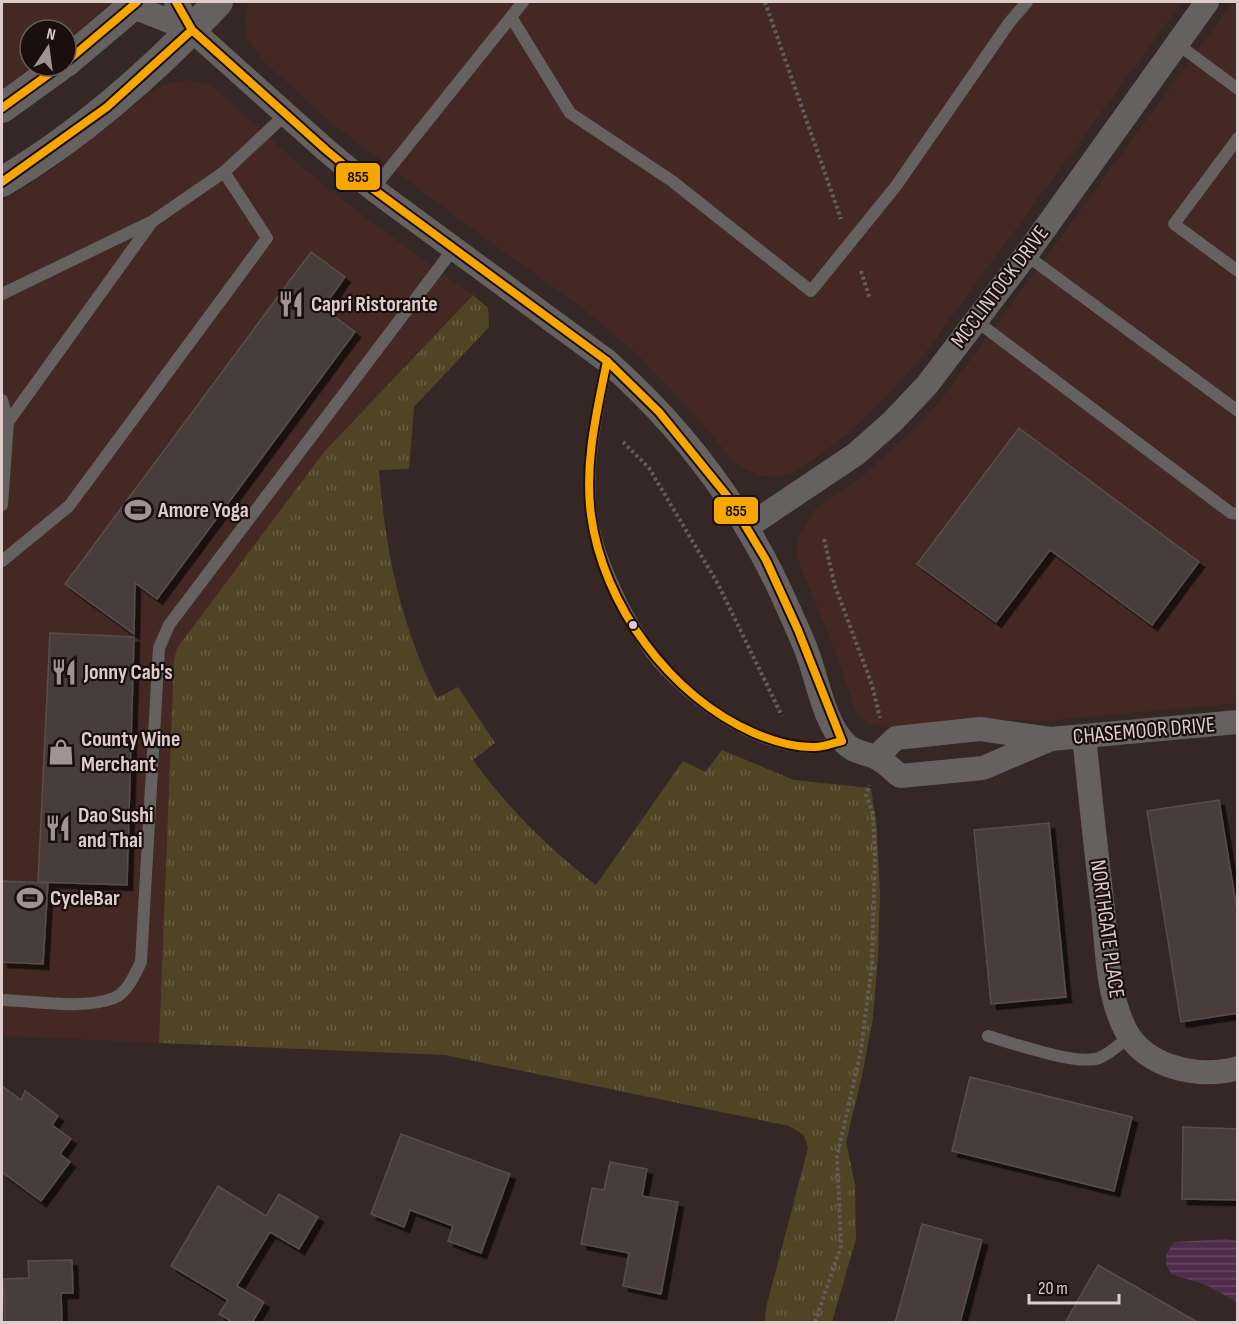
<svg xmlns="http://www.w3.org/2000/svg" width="1239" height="1324" font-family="'Sofia Sans Condensed',sans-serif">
	<defs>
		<pattern id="grass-tufts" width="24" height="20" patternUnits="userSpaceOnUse" patternTransform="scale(1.5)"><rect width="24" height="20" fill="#514425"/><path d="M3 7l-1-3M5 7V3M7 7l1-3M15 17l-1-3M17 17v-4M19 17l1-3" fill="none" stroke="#6a5e43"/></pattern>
		<pattern id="water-rules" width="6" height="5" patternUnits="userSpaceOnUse" patternTransform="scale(1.5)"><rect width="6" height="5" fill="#4f2c4b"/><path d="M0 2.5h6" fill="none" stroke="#684964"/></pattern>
		<filter id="shadow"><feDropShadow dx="5.5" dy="5.5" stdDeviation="0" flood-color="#0009"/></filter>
	</defs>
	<rect width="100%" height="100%" fill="#342725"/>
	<path fill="#442823" d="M2 2H112L66 41V30H30V66H34L2 89Z
		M249 2H1182L922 357 879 404 847 434 809 463 792 473 776 477 760 476 743 468 729 457 711 433 638 355 580 306 479 234 329 121 261 59 247 38 245 19Z
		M1233 2H1237V703L1046 721 984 719 886 728 868 723 856 712 829 635 802 571 796 555 798 537 814 510 858 480 916 428 950 388Z
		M190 80 212 86 302 167 374 224 473 295 324 452 177 648 174 660 159 1043 2 1036V201L46 174 152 92 172 82Z"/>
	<path fill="url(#grass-tufts)" d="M473 295 488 308 489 327 414 407 409 469 379 470C385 550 401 626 437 698L458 687 495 743 473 760C508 808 549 849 596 885L683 761 705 772 722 750 794 780 871 788 877 830 880 893 878 957 873 1017 862 1076 846 1142 855 1184 856 1239 832 1322H765L766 1308 808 1148 804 1135 789 1126 445 1055 159 1043 174 660 177 648 324 452Z"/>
	<path fill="url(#water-rules)" d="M1226 1239 1237 1241V1302L1206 1285 1171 1274C1163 1261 1165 1254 1174 1242Z"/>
	<path fill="#483e3b" stroke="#594e4a" stroke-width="1.5" filter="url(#shadow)" d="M311 252 345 277 323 308 355 332 157 599 135 583 134 634 65 584Z
		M1019 428 1199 562 1152 625 1050 550 996 622 917 564Z
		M50 633 134 637 127 885 38 882Z
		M1219 800 1238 916V1013L1181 1022 1147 811Z
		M1049 823 1066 997 991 1004 974 830Z
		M2 881 48 883 43 964 2 962Z
		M970 1077 1132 1117 1114 1191 952 1151Z
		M2 1086 21 1100 25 1091 58 1116 52 1125 71 1139 60 1154 70 1162 41 1201 2 1172Z
		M1183 1127 1238 1129V1200L1182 1199Z
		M401 1134 510 1174 481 1253 448 1241 453 1226 410 1210 404 1227 371 1214Z
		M610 1162 647 1169 642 1196 678 1202 661 1294 623 1286 629 1253 581 1244 592 1188 604 1190Z
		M218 1186 266 1216 279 1194 318 1217 299 1249 270 1232 237 1286 264 1302 252 1323H234L219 1314 228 1300 171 1266Z
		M922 1224 982 1240 960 1323H895Z
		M72 1260 73 1293H61L62 1323H5L3 1279 29 1278 28 1261Z
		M1098 1265 1199 1323H1065Z"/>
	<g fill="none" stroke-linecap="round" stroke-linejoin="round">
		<path stroke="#635d5c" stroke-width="4" stroke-dasharray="3 3" stroke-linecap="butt" d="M765 2 841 219
			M861 271 870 299
			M623 442 649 468 718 584 782 716
			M824 539 835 586 872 685 880 718
			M815 1322 841 1246 837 1157 861 1050 872 965 875 857 873 813 866 795 869 785"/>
		<path stroke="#666161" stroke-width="12" d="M511 17 570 113 672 181 811 291 896 186 1009 23 1027 2
			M1176 43 1238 89
			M1238 138 1174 224 1238 271
			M373 189 523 2
			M1026 255 1238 411
			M2 294 153 221 224 172 284 116
			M975 320 1231 513 1238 514
			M607 361C597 412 585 462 591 514 596 555 623 610 645 644 675 691 758 751 815 747 824 746 833 743 842 741
			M2 400 8 422
			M2 505 8 422 152 222
			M2 561 69 506 267 238 224 172
			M2 1000C34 1001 84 1010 114 998 127 993 135 974 141 962L159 648 169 625 454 248
			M988 1036C1012 1043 1077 1066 1099 1058 1111 1053 1120 1044 1130 1036"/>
		<path stroke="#666161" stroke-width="24" d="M127 2 131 6 192 30
			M176 2 192 30 326 150 373 189 607 361C685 430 748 515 789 610 795 624 802 638 807 652 817 678 824 721 843 741 852 752 862 752 875 757 884 761 893 770 900 776L983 768 1051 739
			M747 527 856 454 892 422 927 385 1026 255 1207 2
			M1084 736C1090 794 1096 851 1103 909 1107 948 1107 993 1125 1029 1144 1067 1200 1080 1238 1068
			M876 757 896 738 980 729 1051 739 1238 722"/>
		<path stroke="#666161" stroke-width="30" d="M66 62 137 2
			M2 108 60 66
			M2 182C82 134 155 70 218 2"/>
		<g stroke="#1a0f0e" stroke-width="12">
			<path id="bus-1" d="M176 2 192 30 326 150 373 189 607 361 659 412 728 497 766 560 798 630 842 741
				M66 62 137 2
				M2 108 60 66
				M2 182 107 107 192 30
				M607 361C597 411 584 463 591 515 603 605 670 696 754 733 773 741 794 748 815 747 824 747 833 743 842 741"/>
		</g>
		<use href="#bus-1" stroke="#f7a600" stroke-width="8"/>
	</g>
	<defs>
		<g id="restaurant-bare" transform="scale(2.07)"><path d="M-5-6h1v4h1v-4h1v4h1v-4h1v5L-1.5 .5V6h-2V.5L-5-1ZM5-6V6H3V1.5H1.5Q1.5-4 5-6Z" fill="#a29390" stroke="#1a0f0e" stroke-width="2.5" paint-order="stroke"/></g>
		<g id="stadium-bare" transform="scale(2.07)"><path d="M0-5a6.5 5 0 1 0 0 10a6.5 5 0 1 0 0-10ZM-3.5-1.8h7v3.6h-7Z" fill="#a29390" stroke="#1a0f0e" stroke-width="2.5" paint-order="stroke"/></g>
		<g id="shop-bare" transform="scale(2.07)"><path d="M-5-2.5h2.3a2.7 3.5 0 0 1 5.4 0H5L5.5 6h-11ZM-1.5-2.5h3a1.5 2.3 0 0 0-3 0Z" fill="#a29390" stroke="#1a0f0e" stroke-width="2.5" paint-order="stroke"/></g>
	</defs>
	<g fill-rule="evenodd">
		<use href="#restaurant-bare" x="291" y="304"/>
		<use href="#stadium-bare" x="138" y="510"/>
		<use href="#restaurant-bare" x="64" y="672"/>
		<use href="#shop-bare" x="61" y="752"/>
		<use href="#restaurant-bare" x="58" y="828"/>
		<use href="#stadium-bare" x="30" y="898"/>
	</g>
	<circle fill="#decdca" stroke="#1a0f0e" stroke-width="2" cx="633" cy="625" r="5"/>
	<g text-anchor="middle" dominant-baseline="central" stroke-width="4.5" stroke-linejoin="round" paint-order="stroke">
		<g font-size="22" fill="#decdca" stroke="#1a0f0e">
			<text transform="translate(1000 287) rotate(-53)">MCCLINTOCK DRIVE</text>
			<text transform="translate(1144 731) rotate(-5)">CHASEMOOR DRIVE</text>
			<text transform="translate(1107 929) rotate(82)">NORTHGATE PLACE</text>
		</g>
		<g font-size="22" font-weight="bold" fill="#decdca" stroke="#1a0f0e" text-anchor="start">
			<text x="311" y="304">Capri Ristorante</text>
			<text x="158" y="510">Amore Yoga</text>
			<text x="84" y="672">Jonny Cab's</text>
			<text x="81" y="739">County Wine<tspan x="81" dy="25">Merchant</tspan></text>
			<text x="78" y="815">Dao Sushi<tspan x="78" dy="25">and Thai</tspan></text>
			<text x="50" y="898">CycleBar</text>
		</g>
	</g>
	<g stroke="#1a0f0e" stroke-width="2">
		<rect x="335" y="162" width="46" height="29" rx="6" fill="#f7a600"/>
		<rect x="713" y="496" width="46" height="29" rx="6" fill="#f7a600"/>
	</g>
	<g font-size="16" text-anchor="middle" font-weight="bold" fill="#111">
		<text x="358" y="182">855</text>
		<text x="736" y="516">855</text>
	</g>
	<rect width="1239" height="1324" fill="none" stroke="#decdca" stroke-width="6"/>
	<g transform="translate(48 48) rotate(13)"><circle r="28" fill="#1a0f0e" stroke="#685b59" stroke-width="1.5"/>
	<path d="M0-4.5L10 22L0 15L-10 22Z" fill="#a29390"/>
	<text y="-9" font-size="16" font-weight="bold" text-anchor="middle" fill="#decdca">N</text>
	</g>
	<path d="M1029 1294v9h90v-9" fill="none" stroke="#decdca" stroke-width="3"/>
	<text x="1038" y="1294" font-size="18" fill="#decdca" stroke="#1a0f0e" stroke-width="4.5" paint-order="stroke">20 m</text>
</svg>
